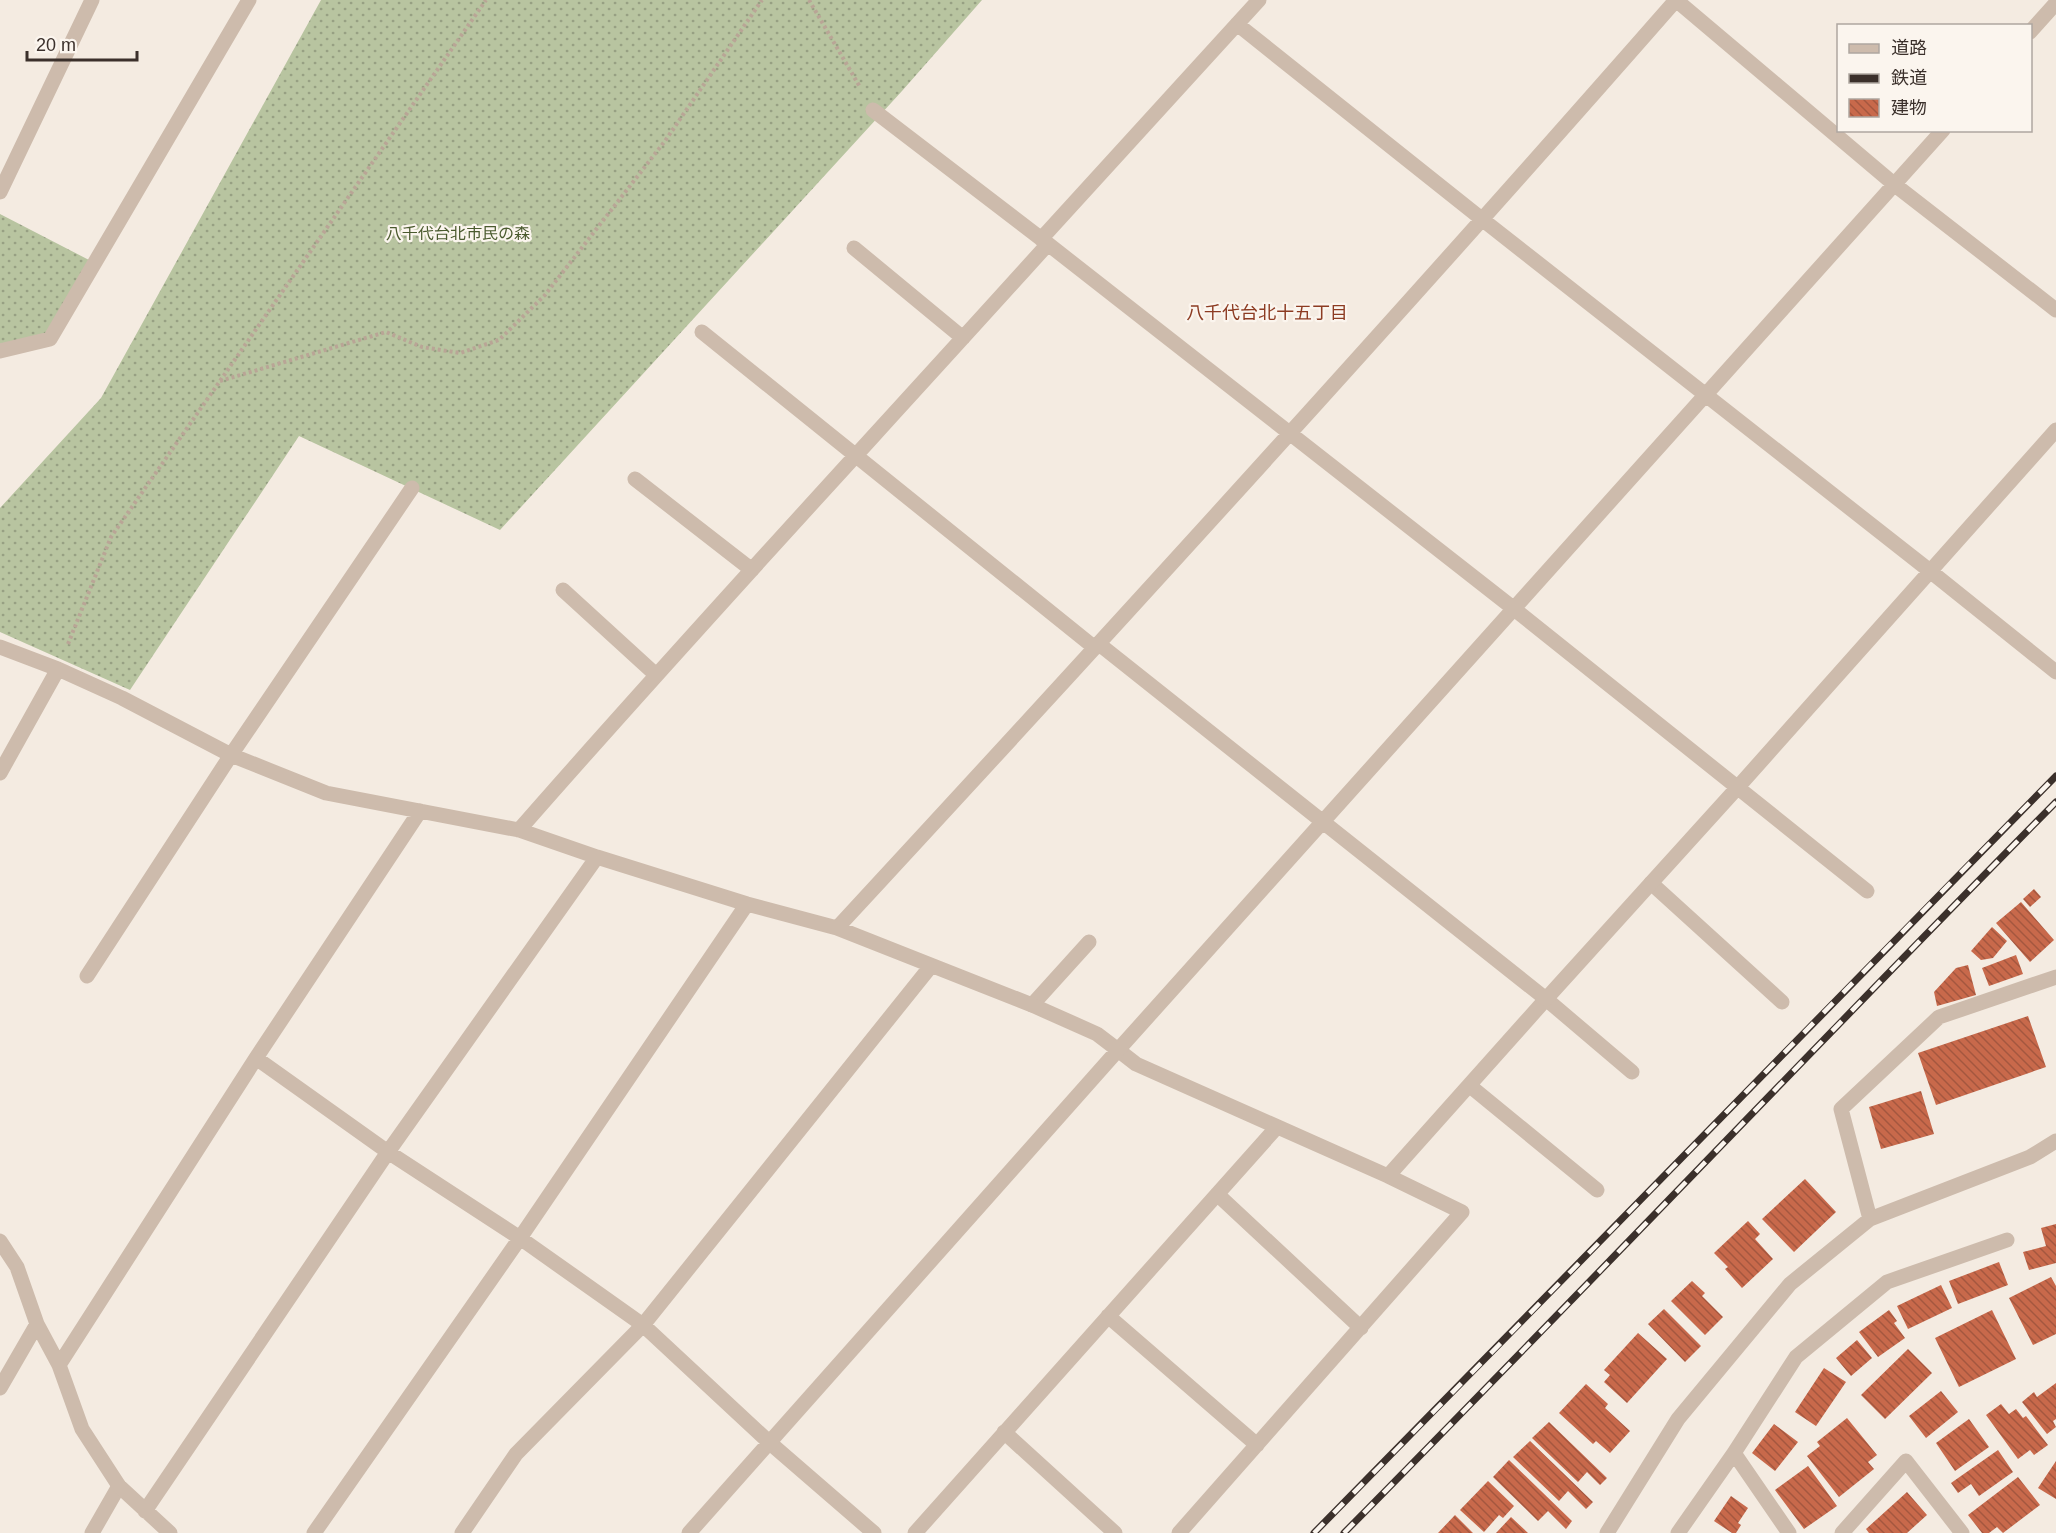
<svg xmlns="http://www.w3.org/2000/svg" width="2056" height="1533" font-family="Helvetica,'Noto Sans JP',sans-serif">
	<defs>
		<pattern id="grass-dots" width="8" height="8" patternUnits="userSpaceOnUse" patternTransform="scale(1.5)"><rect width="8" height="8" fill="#b8c4a0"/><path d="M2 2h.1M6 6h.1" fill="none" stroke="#97a083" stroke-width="1.8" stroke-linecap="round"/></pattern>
		<pattern id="building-back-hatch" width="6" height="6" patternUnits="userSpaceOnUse" patternTransform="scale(1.5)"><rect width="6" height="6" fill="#c8694b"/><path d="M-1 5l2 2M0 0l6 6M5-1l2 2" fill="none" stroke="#a4573f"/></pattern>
	</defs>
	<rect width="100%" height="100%" fill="#f4ebe1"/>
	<path fill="url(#grass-dots)" d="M321 0H982L902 91 500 530 299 436 130 690 0 632V508L101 398Z
		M0 214 89 260 45 335 0 344Z"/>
	<path fill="url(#building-back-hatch)" d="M2034 889 2041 897 2030 907 2023 899Z
		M2021 902 2054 940 2030 962 1996 923Z
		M1992 927 2007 941 1993 958 1981 960 1971 951Z
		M2016 955 2023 974 1989 986 1982 968Z
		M1968 965 1976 995 1937 1006 1934 992 1956 968Z
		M2028 1016 2046 1067 1936 1105 1918 1053Z
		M1921 1091 1934 1134 1881 1149 1869 1107Z
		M1805 1179 1836 1212 1794 1252 1762 1219Z
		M1748 1221 1760 1234 1755 1239 1773 1259 1742 1288 1725 1269 1728 1267 1714 1253Z
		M2056 1224V1263L2029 1270 2023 1252 2046 1246 2041 1228Z
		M1999 1262 2008 1285 1958 1304 1949 1281Z
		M2051 1277 2056 1286V1334L2033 1345 2009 1298Z
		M1692 1281 1705 1293 1702 1296 1723 1317 1705 1335 1671 1301Z
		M1941 1285 1952 1308 1908 1329 1897 1306Z
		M1664 1309 1701 1346 1685 1362 1648 1324Z
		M1889 1310 1897 1321 1894 1323 1905 1338 1878 1357 1859 1332Z
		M1992 1310 2016 1359 1959 1387 1935 1338Z
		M1638 1333 1667 1359 1627 1403 1604 1382 1610 1375 1604 1370Z
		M1857 1340 1872 1358 1851 1376 1836 1358Z
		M1908 1349 1932 1373 1885 1419 1861 1395Z
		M1824 1368 1846 1382 1816 1426 1795 1412Z
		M2056 1383V1419L2053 1421 2056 1427 2047 1434 2022 1402 2034 1392 2037 1397Z
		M1586 1384 1608 1404 1605 1408 1630 1431 1610 1453 1596 1441 1593 1444 1559 1413Z
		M1941 1391 1958 1412 1926 1438 1909 1416Z
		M2001 1404 2009 1414 2016 1409 2023 1418 2026 1416 2048 1445 2034 1455 2030 1450 2018 1459 1986 1415Z
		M1847 1418 1877 1455 1868 1462 1874 1469 1839 1497 1807 1456 1820 1446 1817 1442Z
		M1969 1419 1989 1447 1955 1471 1936 1443Z
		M1549 1422 1607 1478 1600 1485 1587 1472 1578 1482 1532 1438Z
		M1774 1424 1798 1442 1775 1471 1752 1453Z
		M1530 1441 1593 1502 1586 1509 1568 1491 1559 1501 1513 1457Z
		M1998 1450 2013 1472 1979 1496 1971 1484 1958 1493 1951 1483Z
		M1509 1460 1572 1521 1566 1529 1548 1511 1538 1521 1493 1477Z
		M2056 1461V1499L2038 1488Z
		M1808 1466 1837 1506 1804 1529 1775 1490Z
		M2018 1477 2040 1505 2003 1533 1997 1527 1989 1533H1982L1968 1515Z
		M1488 1481 1514 1506 1503 1518 1499 1515 1484 1532 1460 1510Z
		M1907 1492 1927 1515 1907 1533H1869L1866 1529Z
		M1731 1496 1748 1508 1738 1523 1741 1525 1736 1533H1732L1714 1521Z
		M1455 1515 1473 1533H1438Z
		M1511 1517 1528 1533H1496Z"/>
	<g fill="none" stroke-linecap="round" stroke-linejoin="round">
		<path stroke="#b9a596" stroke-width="4" stroke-dasharray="3 3" stroke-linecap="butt" d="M809 0 860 87
			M220 381 386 332 422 347 460 353 499 340 545 295 665 141 762 0
			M68 644 111 537 486 0"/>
		<path stroke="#cdbbac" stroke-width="15" d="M1651 883 1782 1002
			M1032 1005 1089 942
			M1118 1050 1136 1064 1388 1176 1462 1212 1179 1533
			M1470 1086 1597 1190
			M1388 1176 1546 999 1632 1072
			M1217 1194 1361 1328
			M1108 1316 1257 1445
			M1004 1432 1115 1533
			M770 1443 874 1533
			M92 1533 119 1486
			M915 1533 1277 1127"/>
		<path stroke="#cdbbac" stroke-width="15" d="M1676 0 1895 185 2056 310
			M1237 24 1483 220 1930 571 2056 672
			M2030 32 2056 3
			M873 110 1048 244 1513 608 1867 891
			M0 192 92 0
			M1041 239 1259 0
			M854 248 963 338
			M702 332 1095 648
			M0 351 50 339 249 0
			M635 479 752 570
			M563 590 655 674
			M1099 644 1546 999 1738 787 2056 430
			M0 647 58 669 122 698 231 755 326 793 519 830 597 857 747 904 837 928 1032 1005 1097 1034 1118 1050
			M0 773 58 669
			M519 830C692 632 872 439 1048 244
			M837 928C1120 622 1401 314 1676 0
			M87 976 231 755 412 488
			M256 1058 388 1152 520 1238 643 1325 770 1443
			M1870 1219 2030 1157 2056 1141
			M0 1241 17 1267 37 1324 59 1365 82 1429 119 1486 170 1533
			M59 1365 256 1058 420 811
			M0 1388 37 1324
			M1734 1453 1789 1533
			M145 1511 388 1152 597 857
			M314 1533 520 1238 747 904
			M462 1533 516 1454 643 1325 931 966
			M689 1533 1118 1050 1943 130
			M1607 1533 1678 1419 1790 1284 1870 1219 1841 1109 1939 1017 2056 977
			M1678 1533 1734 1453 1796 1357 1887 1282 2007 1240
			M1842 1533 1906 1461 1962 1533"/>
		<g stroke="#3b302b" stroke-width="7">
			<path id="rail" d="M1314 1533C1562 1282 1807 1028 2056 776
				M1344 1533C1583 1291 1817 1044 2056 802"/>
		</g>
		<use href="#rail" stroke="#fbf5ee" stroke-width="4.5" stroke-dasharray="14" stroke-linecap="butt"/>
	</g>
	<g text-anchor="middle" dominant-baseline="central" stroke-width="4.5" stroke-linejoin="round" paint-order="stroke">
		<g font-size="16" fill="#4a5a2e" stroke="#fbf5ee">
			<text x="458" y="233">八千代台北市民の森</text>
		</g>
		<g font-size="18" fill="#8c3b22" stroke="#fbf5ee">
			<text x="1267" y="313">八千代台北十五丁目</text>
		</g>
	</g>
	<rect x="1837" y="24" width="195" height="108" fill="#fbf5ee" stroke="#aea6a0" stroke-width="1.5"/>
	<rect x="1849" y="44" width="30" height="9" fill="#cdbbac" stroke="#aea6a0" stroke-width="1.5"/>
	<text x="1891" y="54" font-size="18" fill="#3b302b">道路</text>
	<rect x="1849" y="74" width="30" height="9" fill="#3b302b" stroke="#aea6a0" stroke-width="1.5"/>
	<text x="1891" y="84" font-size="18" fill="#3b302b">鉄道</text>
	<rect x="1849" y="99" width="30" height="18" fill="url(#building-back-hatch)" stroke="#aea6a0" stroke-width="1.5"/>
	<text x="1891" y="114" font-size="18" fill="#3b302b">建物</text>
	<path d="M27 51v9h110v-9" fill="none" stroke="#3b302b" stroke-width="3"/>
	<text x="36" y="51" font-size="18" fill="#3b302b" stroke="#fbf5ee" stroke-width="4.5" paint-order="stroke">20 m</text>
</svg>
